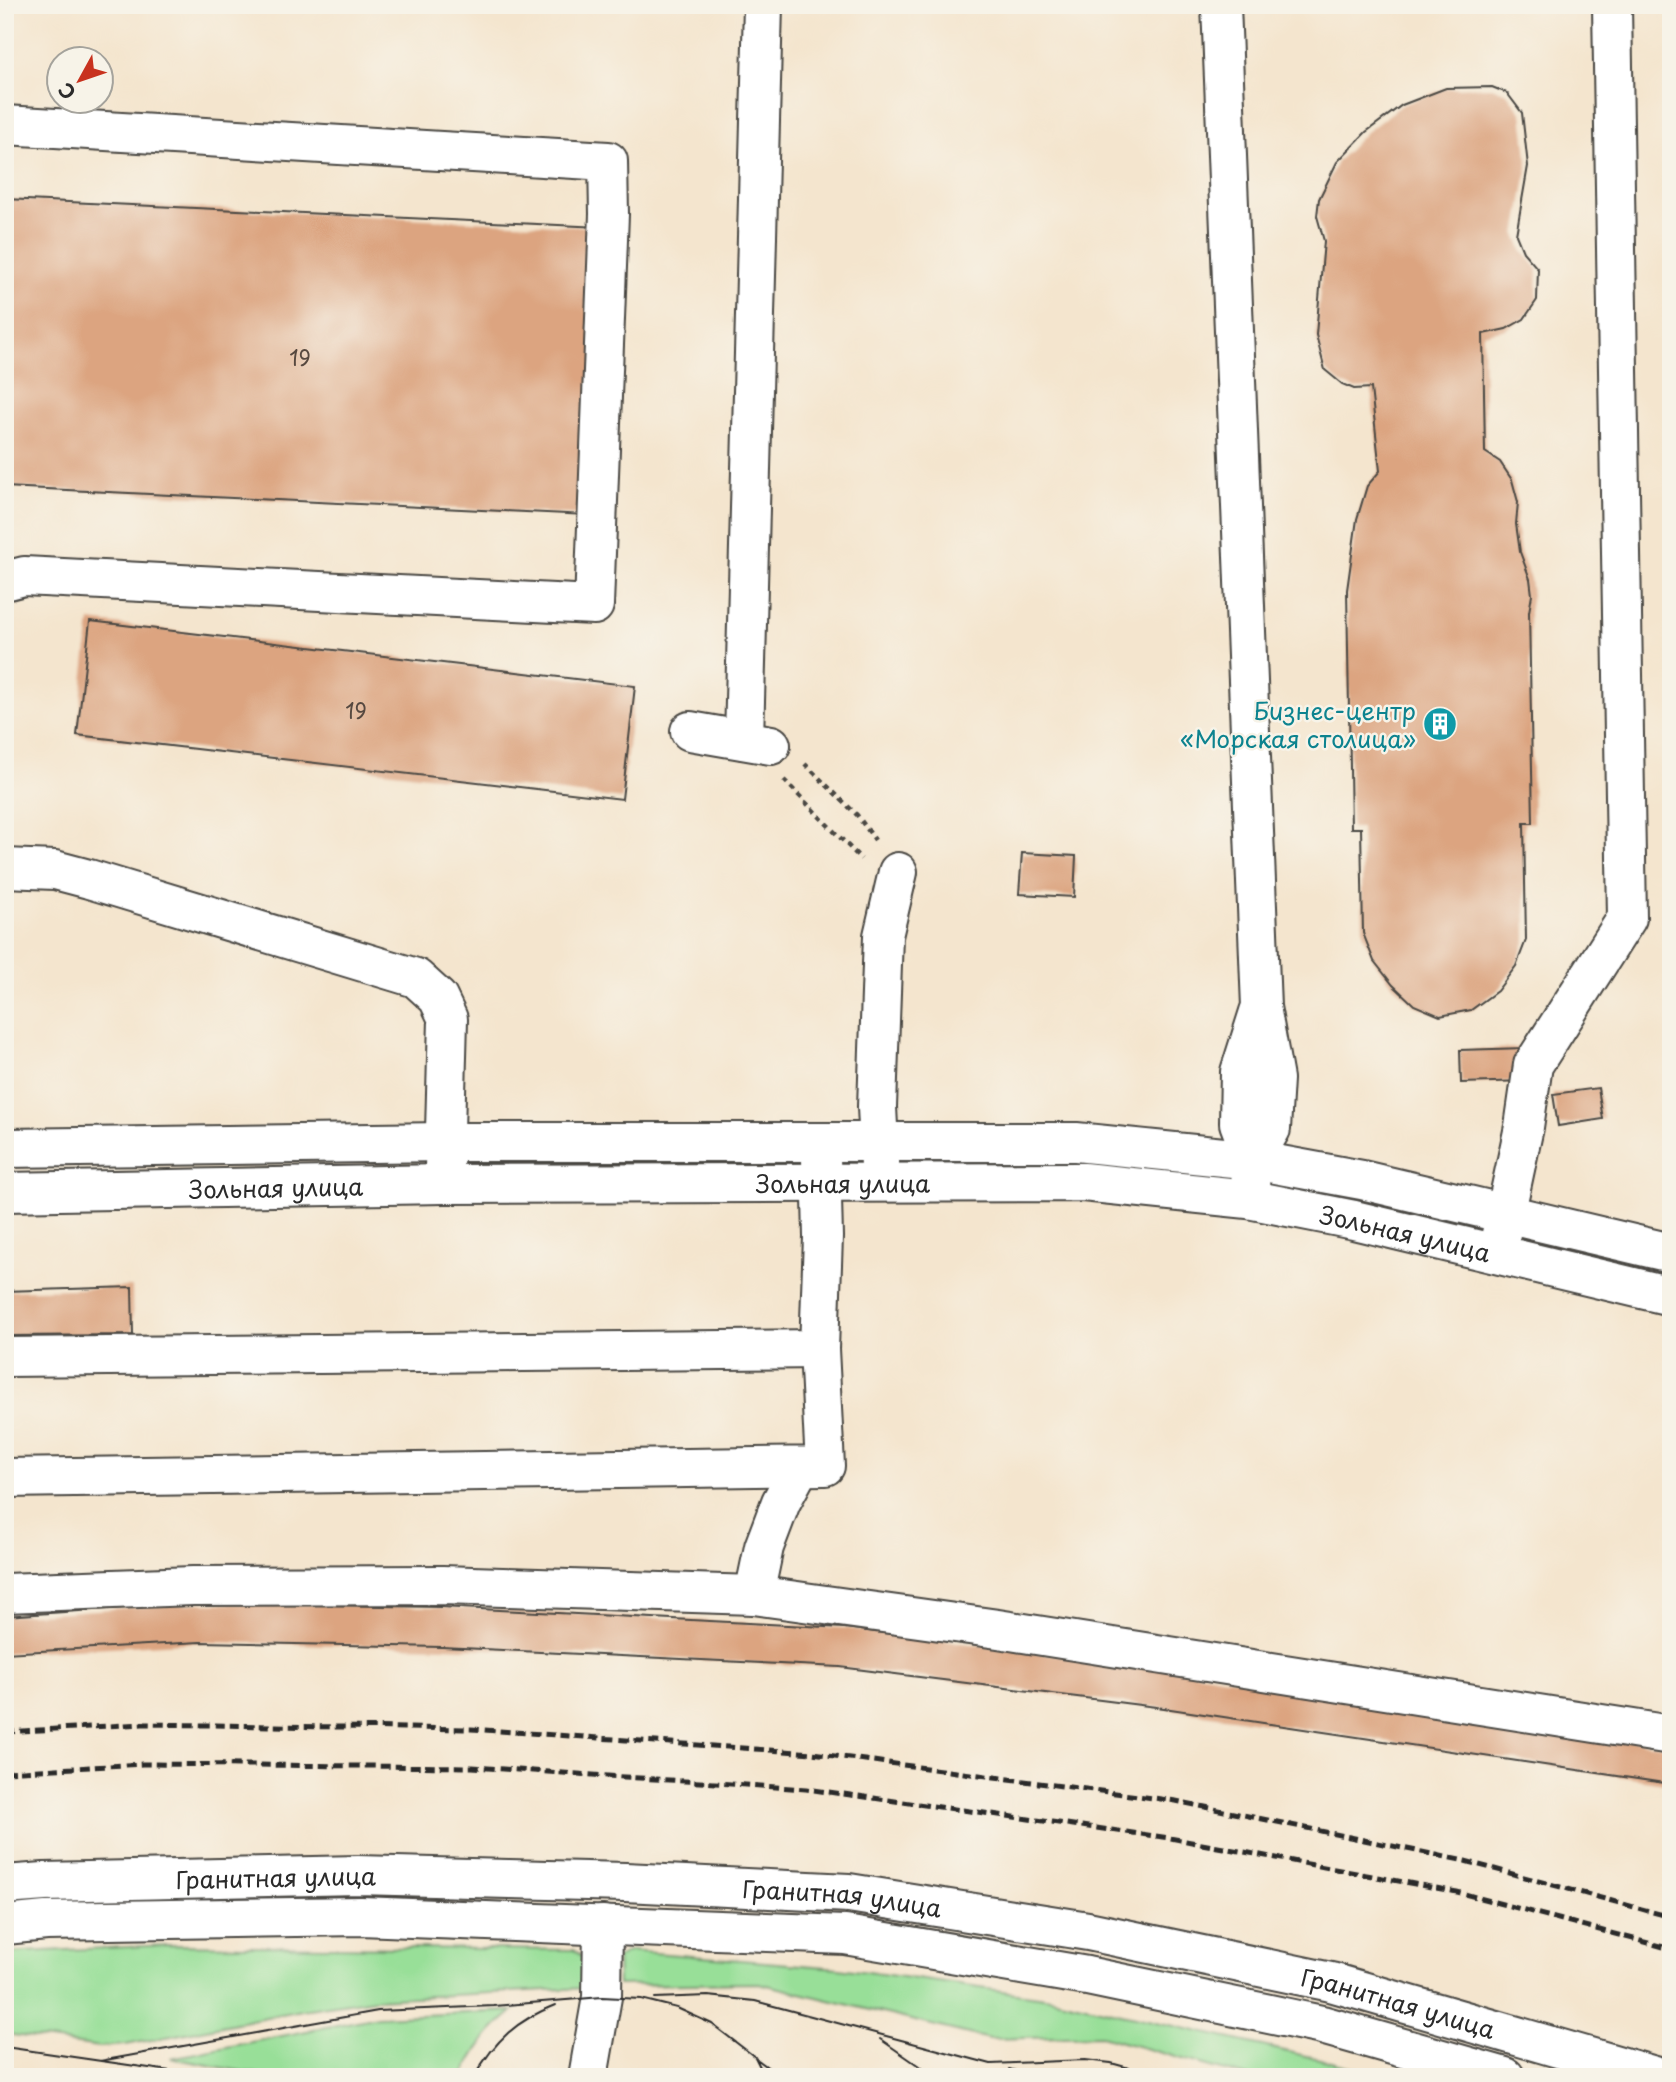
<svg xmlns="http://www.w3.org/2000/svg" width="1676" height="2082" font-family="'Playpen Sans',sans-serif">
	<rect width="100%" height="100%" fill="#f7f3e8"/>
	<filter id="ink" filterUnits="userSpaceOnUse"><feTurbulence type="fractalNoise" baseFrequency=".0143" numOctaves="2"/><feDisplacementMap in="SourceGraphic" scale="14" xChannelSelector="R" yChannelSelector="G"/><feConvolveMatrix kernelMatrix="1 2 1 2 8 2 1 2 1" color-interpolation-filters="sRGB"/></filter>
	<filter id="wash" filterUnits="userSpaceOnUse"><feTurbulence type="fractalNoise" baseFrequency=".00686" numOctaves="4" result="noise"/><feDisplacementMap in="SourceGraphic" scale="28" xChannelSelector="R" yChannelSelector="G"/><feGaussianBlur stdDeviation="1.57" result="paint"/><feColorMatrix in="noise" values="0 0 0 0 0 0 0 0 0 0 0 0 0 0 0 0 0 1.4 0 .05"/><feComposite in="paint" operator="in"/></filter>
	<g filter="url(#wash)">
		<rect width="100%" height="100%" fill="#f4e5ce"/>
		<path fill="#98df98" stroke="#628562" stroke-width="2" d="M168 1945 574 1950 585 1959 586 1988 375 1999 302 2010 126 2045 100 2047 5 2034V1953Z
			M630 1951 839 1968 1051 1998 1320 2059 1390 2077H1247L1101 2036 989 2039 759 1983 618 1985 617 1958Z
			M514 2011C490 2030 475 2049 463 2077H273L171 2058 377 2017Z"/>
		<g id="blocks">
			<path fill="#dca480" d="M1492 87 1507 93 1522 113 1528 166 1516 235 1523 252 1538 269 1537 300 1524 319 1506 329 1483 334 1485 452 1500 462 1512 480 1518 502 1516 524 1520 552 1530 579 1532 595 1529 612 1533 823H1524L1526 940 1516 966 1497 991 1471 1010 1440 1016 1414 1005 1393 985 1374 961 1363 933 1361 828H1351L1347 590 1357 519 1367 486 1380 471 1371 388 1354 389 1342 384 1325 370 1316 335 1324 241 1317 216 1319 199 1337 162 1366 132 1402 105 1446 88Z
				M5 199 600 227 587 515 5 487Z
				M90 621 635 686 622 799 77 735Z
				M1022 853 1076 856 1074 897 1019 894Z
				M1525 1048V1081L1461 1083 1460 1050Z
				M1598 1088 1603 1119 1558 1126 1553 1094Z
				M132 1287 133 1335 5 1336V1291Z
				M199 1603 441 1607 844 1628 1171 1669 1671 1747V1784L1164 1708 840 1667 442 1647 200 1642 5 1653V1616Z"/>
		</g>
	</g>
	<g filter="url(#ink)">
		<use href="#blocks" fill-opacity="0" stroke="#494743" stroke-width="2"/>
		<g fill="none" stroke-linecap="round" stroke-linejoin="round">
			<g stroke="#494743" stroke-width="42">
				<g id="minor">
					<path d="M1221 5 1261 1007 1274 1079 1271 1129 1253 1160 1250 1183"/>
					<path d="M5 125 608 161 609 214 594 605 24 576 5 581"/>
					<path d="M690 731 771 745"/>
					<path d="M744 740 763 5"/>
					<path d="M5 868 55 870 89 879 416 978 438 998 448 1019 444 1168"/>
					<path d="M5 1148 444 1142H1076L1253 1160 1362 1180 1671 1253"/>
					<path d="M1253 1160 1239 1123 1240 1072 1259 1012"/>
					<path d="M880 1165 877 1107 883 936 898 872"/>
					<path id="s1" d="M5 1192 444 1184 1083 1182 1248 1199 1354 1220 1671 1296"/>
					<path d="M1500 1239 1524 1127 1533 1065 1627 918 1612 5"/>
					<path d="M5 1357 819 1349"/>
					<path d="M5 1478 825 1466 819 1349 823 1237 821 1158"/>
					<path d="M5 1593 193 1586 442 1585 754 1595 998 1629 1671 1735"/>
					<path d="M754 1595 764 1547 781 1502 800 1467"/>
					<path id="s2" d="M5 1885 44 1882 358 1875 625 1882 849 1893 1088 1931 1331 1982 1658 2077"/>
					<path d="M5 1925 46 1921 361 1916 845 1935 1087 1976 1322 2025 1505 2077"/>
					<path d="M588 2077 602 1997 603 1925"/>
				</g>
			</g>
			<path stroke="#494743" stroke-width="4.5" stroke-dasharray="5 5" stroke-linecap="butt" d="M805 764 857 815 875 840
				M784 780 861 859"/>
			<use href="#minor" stroke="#fff" stroke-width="38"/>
			<path stroke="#2b2b2b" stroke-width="2" d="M655 1998 708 1996 755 2001 991 2064 1085 2060 1111 2063 1162 2077
				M880 2039 935 2077
				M5 2047 211 2077
				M758 2060 781 2077
				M100 2061 378 2011 494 2006 602 1997 641 1999 677 2008 712 2024 755 2057 765 2077
				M1009 2069 1036 2077
				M5 2071 46 2077
				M474 2077C495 2040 517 2020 556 2005"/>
			<path stroke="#2b2b2b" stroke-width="5" stroke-dasharray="10 5" stroke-linecap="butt" d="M5 1732 142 1724 471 1729 812 1753 1176 1801 1465 1861 1671 1917
				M5 1772 142 1764 472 1767 806 1789 1170 1838 1457 1892 1671 1949"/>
		</g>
	</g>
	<defs>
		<g id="building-disc" transform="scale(1.75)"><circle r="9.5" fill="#0f9aa8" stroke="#f7f3e8"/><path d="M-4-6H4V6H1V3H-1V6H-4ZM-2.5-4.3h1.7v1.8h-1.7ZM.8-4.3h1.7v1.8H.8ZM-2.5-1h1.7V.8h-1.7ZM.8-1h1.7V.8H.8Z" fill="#fff"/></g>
	</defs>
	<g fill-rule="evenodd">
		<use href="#building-disc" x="1440" y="724"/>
	</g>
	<g text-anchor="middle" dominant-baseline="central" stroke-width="5" stroke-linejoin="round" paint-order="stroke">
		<g font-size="21" fill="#574940">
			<text x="300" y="357">19</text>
			<text x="356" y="710">19</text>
		</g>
		<g font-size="24" fill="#0d838f" stroke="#f7f3e8" text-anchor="end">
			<text x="1416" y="710">Бизнес-центр<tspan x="1416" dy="28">«Морская столица»</tspan></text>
		</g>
		<g font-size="24" fill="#2b2b2b" stroke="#f7f3e8">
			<text stroke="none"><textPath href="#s1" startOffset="838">Зольная улица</textPath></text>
			<text stroke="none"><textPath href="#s1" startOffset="271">Зольная улица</textPath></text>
			<text stroke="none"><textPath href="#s1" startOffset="1405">Зольная улица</textPath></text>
			<text stroke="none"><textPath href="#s2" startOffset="271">Гранитная улица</textPath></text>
			<text stroke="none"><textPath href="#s2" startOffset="838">Гранитная улица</textPath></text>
			<text stroke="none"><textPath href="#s2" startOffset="1405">Гранитная улица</textPath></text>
		</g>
	</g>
	<rect width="1676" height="2082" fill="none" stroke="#f7f3e8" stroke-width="28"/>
	<g transform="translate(80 80) rotate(230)"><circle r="33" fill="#f7f3e8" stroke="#a5a39c" stroke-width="2"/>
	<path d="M0-5L12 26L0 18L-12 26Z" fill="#c8321e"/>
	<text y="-10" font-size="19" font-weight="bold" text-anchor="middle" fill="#2b2b2b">С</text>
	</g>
</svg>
